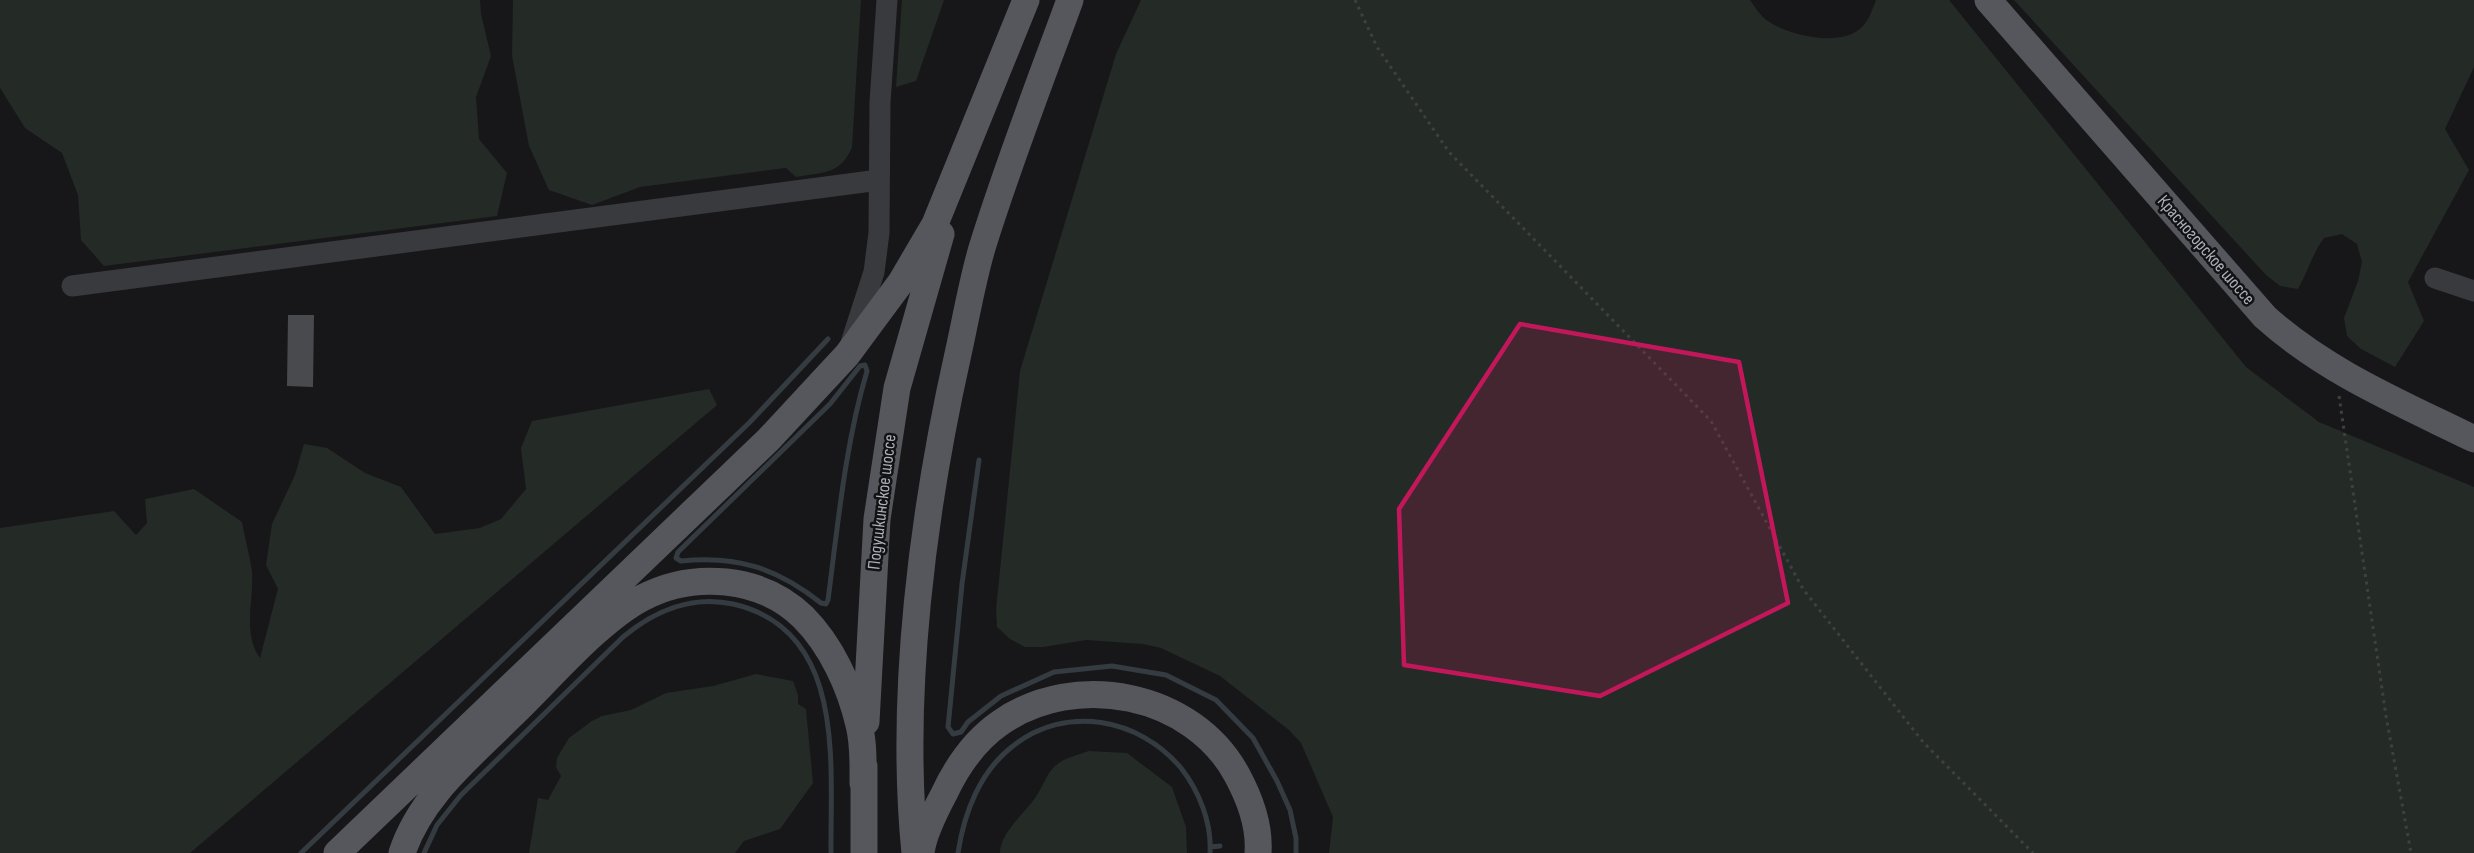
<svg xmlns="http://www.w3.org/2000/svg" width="2474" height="853" font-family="'Sofia Sans Condensed',sans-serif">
	<rect width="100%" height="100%" fill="#171719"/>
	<path fill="#242a25" d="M0 0H480L481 14 491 56 476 97 479 139 507 173 497 216 104 266 81 240 78 195 62 153 25 128 0 88Z
		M513 0H861L852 147C841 175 822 172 796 177L786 168 640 187 592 205 549 190 529 146 512 56Z
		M902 0H944L916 81 896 87Z
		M1141 0H1750C1755 7 1761 17 1768 21 1788 35 1835 46 1857 31 1867 25 1872 11 1876 0H1949L2246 367 2319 422 2474 487V853H1329L1333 817 1301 743 1289 730 1220 676 1161 648 1143 644 1086 640 1043 647H1025L1010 639 997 627 996 610 1020 371 1116 54Z
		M2014 0H2474V67L2445 129 2469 170 2408 282 2424 321 2395 367 2361 349 2347 336 2344 318 2358 281 2362 262 2357 244 2342 234 2324 238C2312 254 2308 272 2298 289L2280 286 2266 275Z
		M709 389 717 405 190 853H0V528L114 511 136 535 147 523 145 499 194 489 242 522C245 539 250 556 252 572 254 602 242 632 260 658L278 589 266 565 272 524 295 475 304 444 327 448 365 473 401 487 435 534 480 528 501 519 526 489 521 448 532 421Z
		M756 674 793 681 798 695V704L806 709 813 783 780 829 744 841 735 853H529L538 798 548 800 561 776 556 767 557 758 569 738 592 721 602 716 631 710 666 693 713 686Z
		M1089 751 1127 753 1172 787 1186 827 1187 853H1000C1000 833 1024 814 1035 798 1042 789 1046 774 1055 766 1064 758 1077 755 1089 751Z"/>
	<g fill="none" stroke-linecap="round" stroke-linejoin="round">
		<path stroke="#343c42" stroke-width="5" d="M865 365 867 371C845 445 838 524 828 600L826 604 821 603C777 568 736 555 681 561L676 558 678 552 830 404 860 366Z
			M979 460 962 584 949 717 948 727 953 734 961 732 968 722 1001 696 1054 672 1112 666 1166 675 1216 700 1253 738 1277 781 1290 810 1296 838V853
			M1210 847 1220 846
			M301 853 750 422 828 339
			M424 853 437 825 461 795 623 637C654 611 692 595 733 604 847 630 830 764 831 853
			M958 853C964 813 980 771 1013 746 1066 704 1139 718 1181 768 1199 791 1212 823 1210 853"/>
	</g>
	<path fill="#494a4e" d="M288 315H314L313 387 287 386Z"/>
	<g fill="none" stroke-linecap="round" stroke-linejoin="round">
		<path stroke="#3f4044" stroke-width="3" stroke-dasharray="3 4.5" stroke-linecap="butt" d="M1355 0 1377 47 1449 152 1711 421 1803 589 1923 742 2033 853
			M2339 396 2386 716 2411 853"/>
		<path stroke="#393a3e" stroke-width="21" d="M2435 278 2474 291
			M72 286 879 180
			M851 343 874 272 879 233 880 102 887 0"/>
		<path stroke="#55575c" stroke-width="27" d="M1988 0 2265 317C2326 372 2401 403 2474 439
			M866 722 877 519 897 388 941 234
			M337 853 768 440 847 355 901 282 935 224 1026 0
			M402 853C421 796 469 758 511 716 549 680 597 622 642 598 693 571 761 576 803 617 831 645 850 686 859 725 864 744 863 764 863 783
			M864 853V766
			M915 853C899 694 923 510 958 354 966 318 972 282 982 248 1008 164 1040 82 1070 0
			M921 853C923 834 935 811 944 794 957 766 974 741 1000 723 1075 670 1193 693 1237 775 1250 799 1260 826 1258 853"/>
	</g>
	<path fill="#c2185b" fill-opacity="0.2" stroke="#c2185b" stroke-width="4.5" stroke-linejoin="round" d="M1520 324 1739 362 1788 603 1600 696 1404 665 1399 509Z"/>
	<g text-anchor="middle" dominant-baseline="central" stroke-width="5" stroke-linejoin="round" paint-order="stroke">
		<g font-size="18" fill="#abafb7" stroke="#121214">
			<text transform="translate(2206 250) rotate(49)">Красногорское шоссе</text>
			<text transform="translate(882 502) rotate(-83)">Подушкинское шоссе</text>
		</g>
	</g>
</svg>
